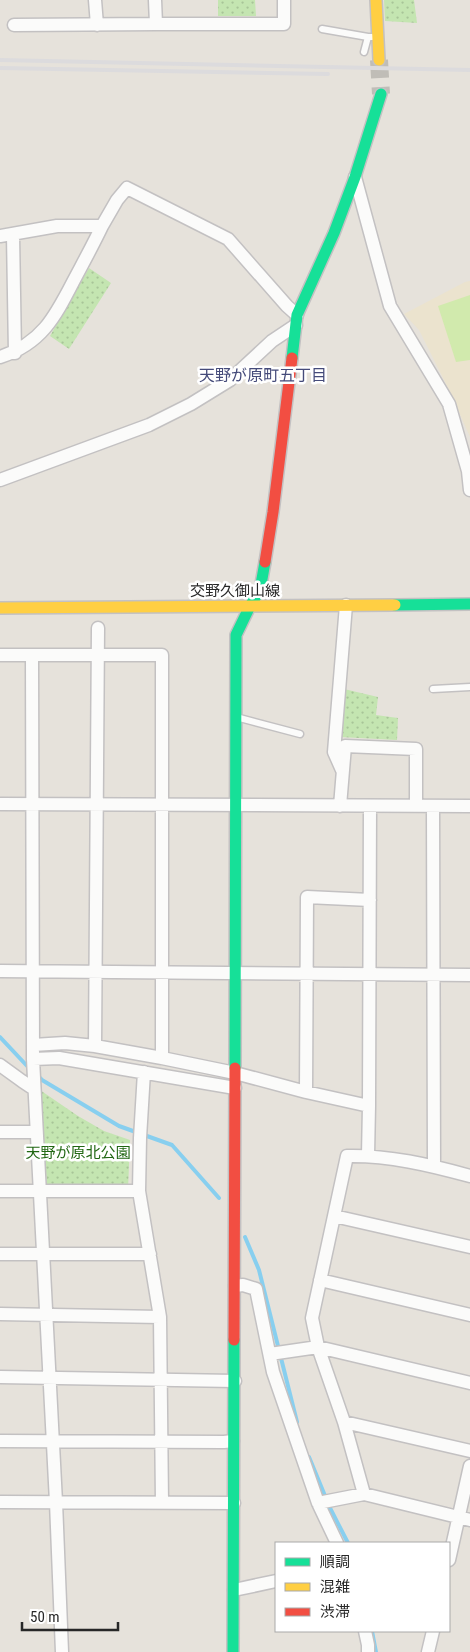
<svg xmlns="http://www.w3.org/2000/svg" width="470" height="1652" font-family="'Roboto Condensed','Noto Sans JP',sans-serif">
	<defs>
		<pattern id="park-dots" width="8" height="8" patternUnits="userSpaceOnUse" patternTransform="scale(1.25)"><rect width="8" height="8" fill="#c4e5b1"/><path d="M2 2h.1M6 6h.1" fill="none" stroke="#a8c498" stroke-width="1.8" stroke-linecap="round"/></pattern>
	</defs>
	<rect width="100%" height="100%" fill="#e6e2db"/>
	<path fill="#ebe3ce" d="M470 281V437L451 394 419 330 404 314 465 282Z"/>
	<path fill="url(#park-dots)" d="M218 0H255L256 16H218Z
		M384 0H414L417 23 385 21Z
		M89 268 111 283 69 349 50 336Z
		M344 689 378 697 376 715 398 718 397 740 340 737Z
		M40 1090 78 1116 104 1131 130 1140 128 1190 47 1184Z"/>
	<path fill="#d1eaad" d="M470 295V360L456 362 438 306Z"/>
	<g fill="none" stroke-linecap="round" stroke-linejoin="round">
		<path stroke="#88cfef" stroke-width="4" d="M0 1037 29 1068
			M38 1076 42 1080 119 1126 172 1145 219 1198
			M245 1237 259 1270 297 1422
			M309 1457 330 1508 348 1543
			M372 1631 376 1652"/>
		<path stroke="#c0bdb7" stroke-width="18" stroke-dasharray="18 9" stroke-linecap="butt" d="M379 60 381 94"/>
		<g stroke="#c3c1c2" stroke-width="9">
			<path id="lane" d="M322 29 368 37
				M364 52 368 37H372
				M433 689 470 687
				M236 717 300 734"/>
		</g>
		<g stroke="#c3c1c2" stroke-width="15">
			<path id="street" d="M95 0 97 25
				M155 0 156 24H284V0
				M14 25 156 24
				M355 177 390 306 449 404 468 471 470 490
				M102 226 117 200 127 188 228 239 287 306 297 315
				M13 235 15 353
				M0 236 57 226H102C93 245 83 263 73 282 55 317 41 344 0 357
				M0 480 149 425 191 404 230 380 272 341 296 325
				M0 655H162V1058
				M32 655 33 1059 56 1502 62 1652
				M342 770 334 752 346 605
				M0 804 470 806
				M340 806 345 746 416 749V806
				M433 806 434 1166
				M0 971 470 975
				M33 1045 65 1043 95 1046 162 1058 235 1073 306 1092 369 1106 368 1155
				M95 1046 98 628
				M33 1059 59 1058 235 1088
				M0 1065 22 1081 34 1089
				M144 1072 140 1138 139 1191 160 1317 162 1503
				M306 1092 307 897 370 900
				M369 1106 370 806
				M0 1132H36
				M0 1191H139
				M334 1216 470 1247
				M0 1254H150
				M320 1280 470 1315
				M235 1286 243 1285 256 1289 273 1372 318 1503 337 1543
				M0 1314 160 1317
				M270 1354 318 1347 470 1383
				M0 1377 235 1381
				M344 1422 470 1451
				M0 1441 224 1442 233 1441
				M364 1494 470 1520
				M0 1502 234 1503
				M318 1503 364 1494 344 1422 318 1347 312 1318 347 1156C388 1155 430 1165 470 1176
				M449 1560 470 1466
				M234 1590 276 1581
				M365 1631 368 1645V1652
				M428 1652 433 1631"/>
		</g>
		<g stroke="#c3c1c2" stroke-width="14">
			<path id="fast" d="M292 358 297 315 334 233 355 177 381 94
				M395 605 470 604
				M235 1068 236 635 250 606 260 590 265 562
				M233 1652 234 1340"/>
		</g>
		<g stroke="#c3c1c2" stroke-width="14">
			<path id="slow" d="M376 0 379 60
				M0 608 395 605"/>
		</g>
		<g stroke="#c3c1c2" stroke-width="14">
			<path id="jam" d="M265 562 273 512 292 358
				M234 1340 235 1068"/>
		</g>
		<use href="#lane" stroke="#fbfbfa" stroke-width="6"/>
		<use href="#street" stroke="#fbfbfa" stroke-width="12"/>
		<use href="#fast" stroke="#16e098" stroke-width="11"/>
		<use href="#slow" stroke="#ffcf43" stroke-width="11"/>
		<use href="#jam" stroke="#f24e42" stroke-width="11"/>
		<path stroke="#dcdbdd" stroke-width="4" d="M0 60 470 70
			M0 68 328 74"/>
	</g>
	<g text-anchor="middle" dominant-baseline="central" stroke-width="5" stroke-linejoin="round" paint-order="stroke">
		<g font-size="15" fill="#272727" stroke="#fff">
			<text x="235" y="591">交野久御山線</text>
		</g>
		<g font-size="15" fill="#216713" stroke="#fff">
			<text x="78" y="1153">天野が原北公園</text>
		</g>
		<g font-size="16" fill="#454b7a" stroke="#fff">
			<text x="263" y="375">天野が原町五丁目</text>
		</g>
	</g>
	<rect x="275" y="1542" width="175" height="90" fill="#ffffff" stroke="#a9a9a9"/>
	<rect x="285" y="1558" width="25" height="8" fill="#16e098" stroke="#a9a9a9"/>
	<text x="320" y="1567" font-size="15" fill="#272727">順調</text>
	<rect x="285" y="1583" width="25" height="8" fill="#ffcf43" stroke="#a9a9a9"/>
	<text x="320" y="1592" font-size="15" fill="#272727">混雑</text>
	<rect x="285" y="1608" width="25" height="8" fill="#f24e42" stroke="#a9a9a9"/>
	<text x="320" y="1617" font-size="15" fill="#272727">渋滞</text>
	<path d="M22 1622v8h96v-8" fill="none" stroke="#272727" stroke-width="2.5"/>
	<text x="30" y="1622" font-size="15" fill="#272727" stroke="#ffffff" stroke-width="4" paint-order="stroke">50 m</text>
</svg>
